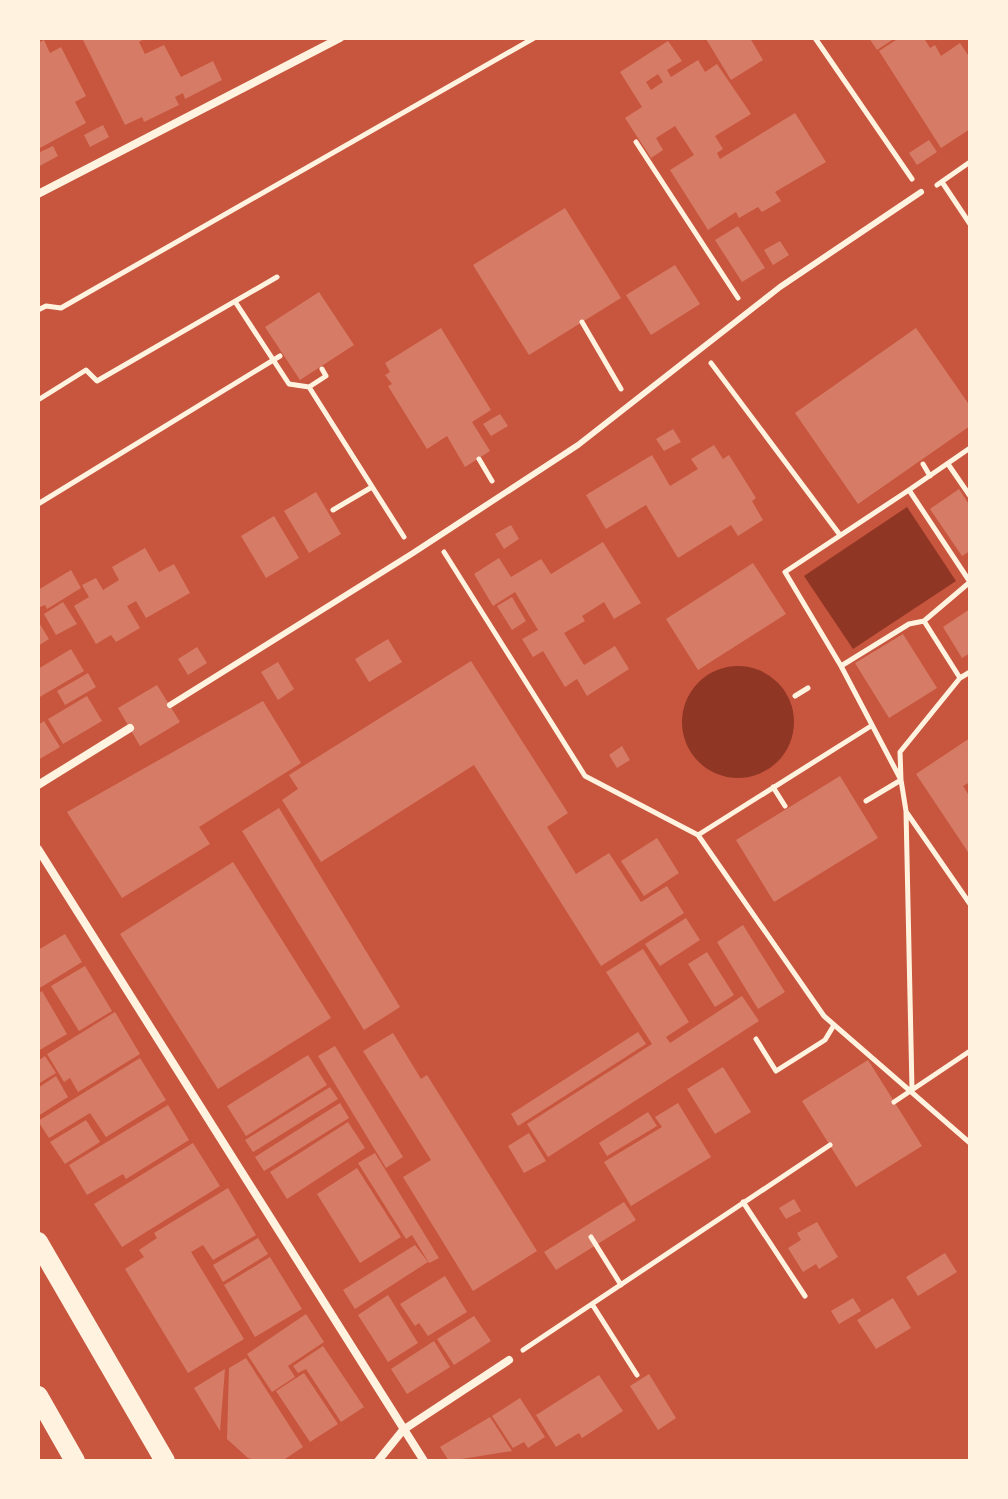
<svg xmlns="http://www.w3.org/2000/svg" width="1008" height="1499" font-family="'IBM Plex Sans',sans-serif">
	<rect width="100%" height="100%" fill="#c8553d"/>
	<path fill="#8f3625" d="M907 507 956 581 853 649 804 576Z
		M682 722a56 56 0 1 1 112 0a56 56 0 1 1-112 0Z"/>
	<path fill="#d67c66" fill-rule="evenodd" d="M82 38H146L139 42 145 54 164 45 181 77 213 61 222 80 185 99 183 93 175 97 179 105 144 122 142 117 125 125Z
		M708 38H750L763 60 731 80 706 39Z
		M869 38H895L877 50Z
		M899 38H924L930 48 935 45 941 56 960 43 970 58V129L941 148 879 51Z
		M44 40 50 53 61 47 86 96 75 102 86 123 38 149V43Z
		M668 41 682 61 667 70 671 77 698 60 705 72 717 64 751 114 715 136 723 149 717 153 720 159 795 113 826 162 775 192 781 201 762 212 758 207 739 218 736 212 708 230 670 170 694 155 675 126 656 138 663 150 651 158 625 118 642 107 620 72ZM658 74 663 82 651 90 646 82Z
		M103 125 109 137 90 147 84 135Z
		M929 140 937 152 917 165 909 153Z
		M53 146 58 156 38 167V153Z
		M565 208 621 298 529 355 473 265Z
		M738 226 765 268 742 282 715 240Z
		M780 241 789 255 773 265 764 250Z
		M675 265 700 304 651 335 626 295Z
		M319 292 354 345 300 380 265 327Z
		M441 328 491 410 472 422 490 451 465 467 447 436 427 449 388 386 392 384 385 375 390 372 385 363Z
		M916 328 970 406V426L858 504 795 413Z
		M500 414 508 426 491 436 483 424Z
		M673 429 681 442 664 451 656 439Z
		M714 445 723 459 729 455 756 498 752 501 763 520 738 536 731 525 678 558 646 505 606 529 586 495 652 455 670 486 698 469 691 459Z
		M959 489 970 506V551L962 556 930 509Z
		M316 492 341 534 309 553 284 511Z
		M274 516 299 558 266 578 241 536Z
		M511 525 519 539 504 549 495 534Z
		M603 542 641 603 614 619 604 602 582 616 585 621 564 633 584 665 615 646 629 669 587 696 577 679 565 687 543 651 533 657 522 639 538 630 515 592 493 606 474 574 499 558 511 577 541 559 551 574Z
		M145 548 159 572 174 564 190 593 146 618 136 601 127 606 140 628 116 642 111 635 96 644 74 606 89 597 82 585 96 578 103 590 119 580 112 567Z
		M753 563 786 614 698 670 666 619Z
		M71 570 81 588 47 609 45 605 40 607 38 590Z
		M512 597 526 621 512 630 497 606Z
		M63 602 77 624 56 635 44 614Z
		M970 609V653L962 658 943 627Z
		M38 621 49 639 38 646Z
		M903 634 937 688 889 718 855 663Z
		M388 639 402 662 369 682 355 659Z
		M197 647 207 663 188 675 178 659Z
		M71 649 84 671 38 698V669Z
		M471 661 568 813 547 827 576 874 609 853 641 902 667 886 684 913 601 966 474 765 321 862 282 800 298 789 289 775Z
		M278 662 294 689 278 700 261 672Z
		M88 673 96 687 65 705 57 691Z
		M157 685 180 722 140 746 118 708Z
		M87 696 102 721 63 744 48 719Z
		M263 701 301 763 199 827 210 844 122 898 67 812Z
		M44 721 60 747 38 760V725Z
		M970 738V782L963 786 970 797V855L916 774Z
		M622 746 630 760 617 768 609 755Z
		M840 776 878 838 774 902 736 840Z
		M279 808 400 1007 364 1030 242 831Z
		M657 838 679 873 644 896 621 861Z
		M233 862 331 1018 218 1089 120 934Z
		M686 918 700 940 660 966 645 944Z
		M743 925 785 992 758 1009 717 942Z
		M65 934 82 962 38 989V950Z
		M643 949 689 1022 666 1037 670 1043 742 996 759 1021 548 1157 527 1124 652 1044 606 972Z
		M707 952 734 995 715 1007 688 964Z
		M85 966 112 1011 79 1031 51 986Z
		M42 991 67 1034 38 1051V994Z
		M115 1012 140 1054 78 1092 70 1078 64 1082 47 1054Z
		M638 1032 646 1044 518 1126 511 1114Z
		M393 1033 421 1079 427 1075 537 1251 473 1291 403 1177 431 1160 363 1051Z
		M335 1046 403 1157 386 1168 318 1056Z
		M308 1055 327 1085 246 1136 227 1106Z
		M45 1056 56 1073 38 1084V1061Z
		M140 1058 166 1100 106 1137 90 1113 49 1138 38 1121Z
		M868 1060 922 1146 856 1187 802 1101Z
		M723 1067 751 1112 715 1134 687 1089Z
		M56 1076 68 1097 38 1116V1088Z
		M330 1087 338 1099 253 1152 245 1140Z
		M340 1103 349 1118 264 1171 255 1157Z
		M678 1103 711 1157 631 1206 604 1162 662 1127 655 1117Z
		M168 1105 189 1140 126 1179 123 1174 87 1195 69 1165Z
		M648 1112 657 1126 607 1156 599 1143Z
		M86 1120 100 1142 65 1164 50 1142Z
		M348 1122 365 1148 287 1199 270 1172Z
		M529 1133 546 1161 524 1173 508 1146Z
		M193 1143 220 1186 122 1247 94 1204Z
		M375 1153 439 1258 429 1263 412 1235 406 1239 358 1163Z
		M357 1168 401 1237 360 1263 317 1194Z
		M228 1188 256 1235 213 1260 203 1245 191 1252 244 1339 188 1373 125 1269 144 1257 139 1250 157 1238 154 1233Z
		M794 1199 801 1211 786 1219 779 1208Z
		M624 1202 636 1220 556 1270 544 1252Z
		M817 1222 838 1257 819 1269 816 1264 803 1272 788 1248 801 1240 797 1233Z
		M258 1238 268 1254 223 1282 213 1265Z
		M415 1245 428 1262 355 1309 343 1290Z
		M945 1253 957 1272 918 1296 906 1277Z
		M270 1257 302 1309 255 1337 224 1285Z
		M445 1276 467 1312 428 1336 419 1323 415 1326 400 1304Z
		M388 1295 418 1343 388 1362 358 1315Z
		M853 1298 861 1311 839 1324 831 1311Z
		M893 1298 911 1328 876 1349 857 1320Z
		M306 1314 324 1342 288 1366 295 1377 272 1392 247 1354Z
		M474 1316 491 1341 454 1365 437 1339Z
		M434 1341 450 1367 407 1394 391 1369Z
		M323 1346 364 1407 341 1422 306 1369 298 1373 293 1366Z
		M246 1358 303 1447 282 1461H259L248 1458 227 1439 229 1368Z
		M225 1369 220 1431 194 1388Z
		M304 1373 338 1424 310 1442 276 1391Z
		M649 1374 676 1418 658 1430 630 1386Z
		M599 1375 623 1411 582 1438 579 1433 556 1447 536 1415Z
		M520 1398 545 1437 528 1448 524 1442 513 1448 492 1416Z
		M490 1417 512 1451 449 1461 440 1447Z"/>
	<g fill="none" stroke-linecap="round" stroke-linejoin="round">
		<path stroke="#fff3e0" stroke-width="5" d="M815 38 912 179
			M636 142 738 298
			M942 182 970 224
			M937 185 970 162
			M236 303 289 384 309 387 404 537
			M38 310 46 306 61 308 534 38
			M582 322 621 389
			M711 363 840 535
			M309 387 326 376 322 369
			M38 400 86 370 97 381 277 277
			M479 459 492 481
			M923 464 930 476
			M948 464 970 496
			M909 490 970 448
			M38 504 280 356
			M333 510 372 487
			M444 552 585 776 698 835 824 1016 970 1143
			M924 621 960 678
			M841 666 909 624 924 621 970 582
			M795 696 808 688
			M773 787 785 806
			M866 801 901 780 841 666 785 572 909 490 970 582
			M907 813 970 904
			M698 835 871 726
			M756 1039 776 1071 825 1040 834 1025
			M912 1089 906 811 901 780 900 752 960 678 970 672
			M894 1102 970 1051
			M743 1202 805 1296
			M591 1237 621 1285
			M592 1304 637 1375
			M523 1350 830 1145"/>
		<path stroke="#fff3e0" stroke-width="6" d="M170 705 413 553 578 445 780 287 921 192"/>
		<path stroke="#fff3e0" stroke-width="8" d="M38 194 340 38
			M38 785 130 728
			M38 849 424 1461
			M378 1461 403 1430 509 1360"/>
		<path stroke="#fff3e0" stroke-width="20" d="M38 1242 165 1461
			M38 1396 75 1461"/>
	</g>
	<rect width="1008" height="1499" fill="none" stroke="#fff3e0" stroke-width="80"/>
</svg>
